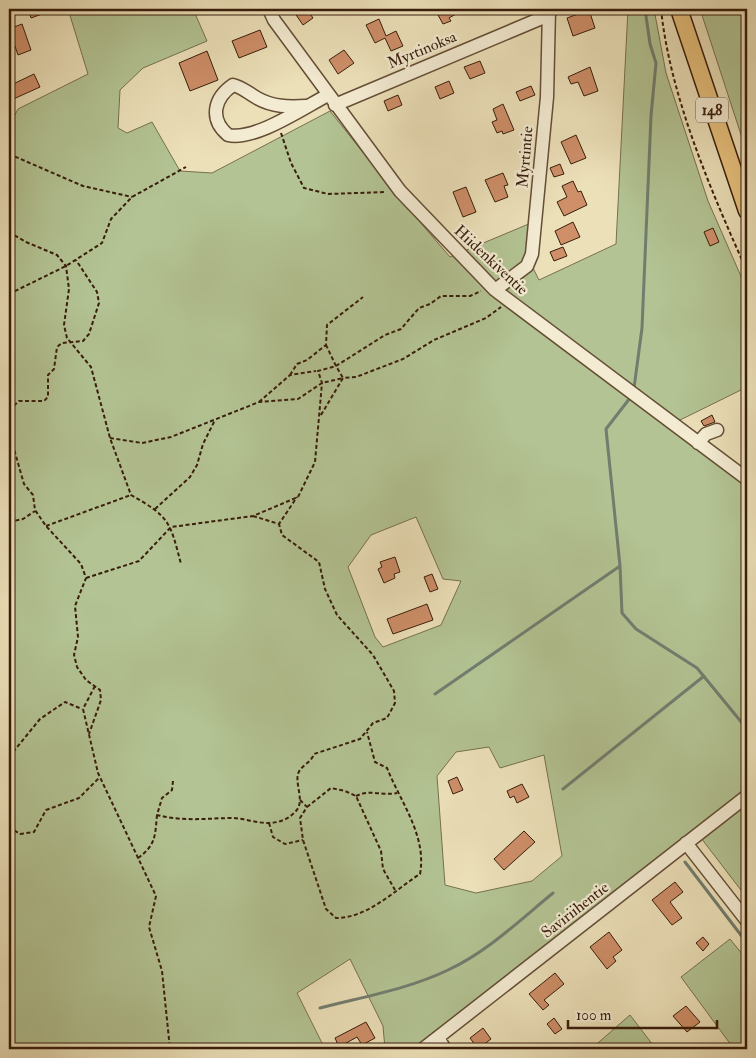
<svg xmlns="http://www.w3.org/2000/svg" width="756" height="1058" font-family="'IM FELL Double Pica',serif">
	<rect width="100%" height="100%" fill="#ece0b9"/>
	<filter id="stains"><feTurbulence type="fractalNoise" baseFrequency=".004" numOctaves="4"/><feColorMatrix values="0 0 0 0 .2 0 0 0 0 .09 0 0 0 0 .02 0 0 0 .5 -.17"/></filter>
	<radialGradient id="worn" r=".72"><stop offset=".6" stop-color="#630" stop-opacity="0"/><stop offset="1" stop-color="#630" stop-opacity=".3"/></radialGradient>
	<path fill="#b3c393" stroke="#76704f" fill-rule="evenodd" d="M68 9H119L121 14 138 9H193L207 41 143 68 120 90 118 128 127 133 152 122 180 171 212 173 330 111 401 200 450 257 531 223 527 256 539 280 616 244 628 9H654L666 73 708 201 747 290V387L672 424 747 481 745 507 747 508V788L412 1049H385L383 1026 350 959 297 993 325 1049H9V126L18 109 88 74ZM416 517 443 579 461 581 441 625 383 647 375 637 348 567 371 535ZM489 747 500 768 544 755 562 856 532 881 476 893 445 885 437 776 456 752Z
		M700 9H747V153Z
		M747 802V898L701 838Z
		M730 939 747 960V1049H734L681 977Z
		M630 1015 656 1049H591Z"/>
	<g fill="none" stroke-linecap="round" stroke-linejoin="round">
		<path stroke="#727d6f" stroke-width="3" d="M634 388 642 328 651 116 656 63 650 44 645 9
			M630 398 606 429 620 566 622 613 636 629 697 668 747 729
			M435 694 620 566
			M563 789 704 676
			M685 862 747 943
			M320 1008C362 997 409 989 448 970 487 952 520 920 553 893"/>
	</g>
	<path fill="#ce8f69" stroke="#381d0b" d="M28 9H53V10L31 18Z
		M299 9H307L313 18 303 25 294 12Z
		M439 9H454L456 14 449 18 451 21 443 24 438 15 441 13Z
		M589 10 595 28 573 36 567 18Z
		M379 19 386 36 396 31 403 46 391 51 385 38 375 43 366 25Z
		M22 24 31 50 18 55 9 29Z
		M260 30 267 47 239 58 232 41Z
		M344 50 354 63 338 74 329 60Z
		M207 51 218 80 190 91 179 63Z
		M480 61 485 73 470 79 464 67Z
		M590 67 598 91 584 96 578 82 571 84 568 77Z
		M34 74 40 87 9 101V86Z
		M449 81 454 93 440 99 435 87Z
		M531 86 535 95 520 101 516 92Z
		M398 95 402 105 388 111 384 101Z
		M503 104 514 130 503 134 502 131 497 133 492 122 497 120 493 109Z
		M576 135 586 158 571 164 561 142Z
		M560 164 564 174 554 177 550 168Z
		M503 173 508 185 504 186 508 197 495 202 485 180Z
		M573 181 578 192 581 191 587 205 564 216 557 202 567 197 562 186Z
		M466 187 476 212 463 217 453 192Z
		M573 222 580 237 561 245 555 231Z
		M713 228 719 242 710 246 704 232Z
		M563 247 567 256 554 261 550 252Z
		M712 415 715 422 704 426 701 421Z
		M395 557 400 572 394 574 395 578 384 583 378 569 382 567 380 562Z
		M432 574 438 589 430 592 424 577Z
		M427 604 433 620 393 634 387 619Z
		M457 777 463 790 453 794 448 781Z
		M522 784 529 797 517 803 514 796 510 798 507 791Z
		M524 831 535 842 504 870 494 859Z
		M675 882 683 892 670 902 682 918 672 925 652 900Z
		M609 932 622 950 613 957 616 961 607 969 590 947Z
		M703 937 709 944 703 951 696 943Z
		M555 973 564 984 544 1000 549 1005 543 1010 529 994Z
		M686 1006 700 1022 687 1032 673 1016Z
		M554 1018 562 1029 555 1034 547 1024Z
		M366 1022 375 1038 362 1045 357 1037 339 1047 335 1038Z
		M483 1028 491 1039 478 1049 470 1038Z"/>
	<g fill="none" stroke-linecap="round" stroke-linejoin="round">
		<g stroke="#654e36" stroke-width="15">
			<path id="minor" d="M269 9 274 20 400 191 495 290 747 479
				M335 105 549 15
				M306 106C288 107 273 107 257 98 248 93 242 87 233 85 214 98 209 119 228 135 255 141 303 108 328 95
				M495 290 527 266 532 254 547 97 549 9
				M698 443 706 434 717 430
				M686 843 747 921
				M438 1038 445 1049
				M423 1049 747 796"/>
		</g>
		<g stroke="#381d0b" stroke-width="19">
			<path id="major" d="M679 9 747 211"/>
		</g>
		<path stroke="#381d0b" stroke-width="2" stroke-dasharray="4 2.5" stroke-linecap="butt" d="M661 9C670 96 711 191 747 271
			M281 133 291 163 304 188 328 194 386 192
			M9 154 83 186 132 197
			M9 232 26 242 57 255 66 266 69 289 64 325 67 338 91 367 110 438 131 495C170 517 170 522 181 564
			M9 294 66 266 102 243 111 219 132 197 186 167
			M290 375 297 364 307 360 326 345 327 325 363 297
			M259 402 290 375 316 371
			M9 410 19 401H44L48 397V375L54 369 57 347 62 343 83 341 89 334 99 303 97 292 76 260
			M321 415 343 378 356 377 403 359 434 340 486 318 501 307
			M110 438 142 443 171 437 259 402 298 399 322 383 343 378 336 366 385 335 401 329 419 308 430 304 441 296H470L481 291
			M9 439 12 442 24 484 33 495 35 510 46 526 81 564 86 578 75 606 78 637 74 655 77 667 86 680 100 690 101 700 89 734
			M747 497V496
			M155 509 190 477 197 465 203 444 215 420
			M253 516 279 524 297 497
			M9 522 23 519 35 511
			M46 526 131 495
			M86 578 139 561 171 527 253 516 298 497 315 462 322 383 318 371 336 366 326 345
			M95 686 83 709 98 773 156 896 149 927 162 971 170 1049
			M9 757 40 719 65 702 82 709
			M173 781 172 790 162 798 157 815C184 822 208 818 234 818 245 819 257 823 268 823 279 823 289 819 296 811 305 801 295 785 298 774 300 766 311 763 314 754L360 739 373 723 387 718 395 703 394 691 373 655 337 615 325 589 319 562 282 535 279 524
			M356 796C370 789 382 796 397 793
			M300 800 307 807 300 818 303 840 326 909 336 918C368 918 395 890 420 874 427 836 401 803 387 768L375 762 367 732
			M307 807 331 788 345 791 356 796 381 851 383 869 395 890
			M269 823 273 837 285 844 303 840
			M9 827 20 834 34 832 46 810 79 798 100 777
			M138 858C156 845 155 836 157 815"/>
		<use href="#minor" stroke="#f3ebd2" stroke-width="12"/>
		<use href="#major" stroke="#e6c07c" stroke-width="16"/>
	</g>
	<g text-anchor="middle" dominant-baseline="central" stroke-width="4.5" stroke-linejoin="round" paint-order="stroke">
		<rect fill="#f3ebd2" stroke="#705b47" stroke-width="1" x="696" y="97.5" width="32" height="25" rx="4"/>
		<g font-size="15" font-weight="bold" fill="#381d0b">
			<text x="712" y="110">148</text>
		</g>
		<g font-size="16" fill="#381d0b" stroke="#f3ebd2">
			<text transform="translate(422 50) rotate(-23)">Myrtinoksa</text>
			<text transform="translate(525 157) rotate(-85)">Myrtintie</text>
			<text transform="translate(491 260) rotate(43)">Hiidenkiventie</text>
			<text transform="translate(575 910) rotate(-38)">Saviriihentie</text>
		</g>
	</g>
	<rect width="756" height="1058" fill="none" stroke="#ece0b9" stroke-width="30"/>
	<rect x="10" y="10" width="736" height="1038" fill="none" stroke="#381d0b" stroke-width="2.5"/>
	<rect x="15" y="15" width="726" height="1028" fill="none" stroke="#381d0b"/>
	<path d="M568 1020v8h149v-8" fill="none" stroke="#381d0b" stroke-width="2.5"/>
	<text x="576" y="1020" font-size="15" fill="#381d0b" stroke="#f3ebd2" stroke-width="4" paint-order="stroke">100 m</text>
	<rect width="100%" height="100%" filter="url(#stains)"/>
	<rect width="100%" height="100%" fill="url(#worn)"/>
</svg>
